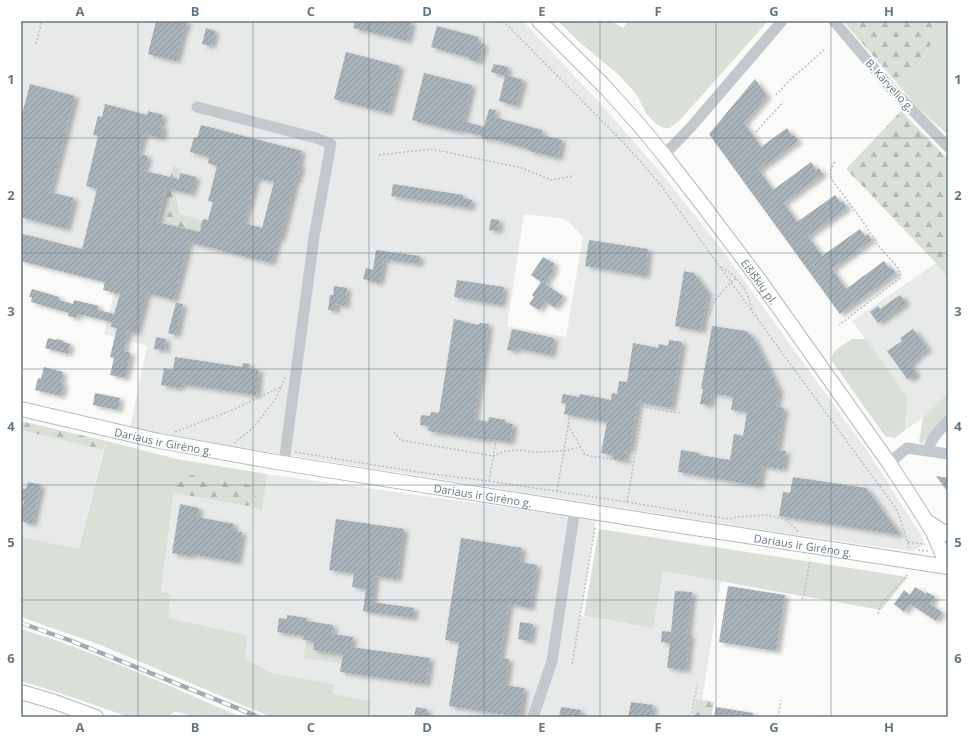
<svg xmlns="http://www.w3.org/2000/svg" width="969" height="738" font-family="'Open Sans',sans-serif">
	<defs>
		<pattern id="forest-firs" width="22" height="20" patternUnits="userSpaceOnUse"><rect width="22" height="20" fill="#dadfd7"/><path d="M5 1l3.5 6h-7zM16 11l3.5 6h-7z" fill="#b4b9b4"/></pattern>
		<pattern id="building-hatch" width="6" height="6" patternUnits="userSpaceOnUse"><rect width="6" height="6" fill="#aab3b9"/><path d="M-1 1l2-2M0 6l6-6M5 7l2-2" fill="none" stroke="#8e969c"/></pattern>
		<filter id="shadow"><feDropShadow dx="4.5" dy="2.5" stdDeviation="2" flood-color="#0004"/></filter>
	</defs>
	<rect width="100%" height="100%" fill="#fafaf8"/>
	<path fill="#e8e9e9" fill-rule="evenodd" d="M21 21H523L608 112 662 174 722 250 870 455 921 535 924 541 923 545 914 551H908L744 527 192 440 130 427 147 346 104 334 116 286 21 261ZM524 214 566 219 583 237 566 337 507 326Z
		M936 263 948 278V393L923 418 905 430 908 398 852 321Z
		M21 430 103 450 79 549 21 537Z
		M267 474 596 520 580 616 653 628 663 571 721 581 702 700 696 699 693 717H369L370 701 333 694 334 684 272 673 244 659 247 635 168 618 171 594 161 591 173 498 174 493 248 506 262 511Z"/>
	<path fill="#dadfd7" d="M558 21H611L623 28 628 21H768L680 120 670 128H664L656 124 646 113 637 95 619 75 578 41Z
		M946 21H948V135L914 104 895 81 911 76Z
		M852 339H866L908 398 905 430 895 438 885 436 832 361C830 350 844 345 852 339Z
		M948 393V414L922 444 919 442 923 418Z
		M106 441 177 459 267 474 262 511 248 506 252 504 172 489 174 493 173 498 161 591 171 594 168 618 247 635 245 659 272 673 334 684 333 694 370 701 369 717H271L98 644 21 617V537L79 549Z
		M599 529 908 577 881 610 663 571 653 628 584 616Z
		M21 629C96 652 169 686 241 717H194L182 713 174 712 167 717H129L60 693 21 681Z
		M306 640 314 641 313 650 343 654 341 663 304 658Z"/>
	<path fill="url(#forest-firs)" d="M843 21H946L911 76 895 81Z
		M901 111 948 159V278L936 263 846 169Z
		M173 166 180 169 175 190 177 203 180 214 203 221 197 244 192 230 159 222Z
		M21 421 106 441 103 450 21 430Z
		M184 474 250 485C259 492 258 502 248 506L174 493C170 484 174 476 184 474Z
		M696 699 714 702 711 717H693Z"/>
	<path fill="url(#building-hatch)" fill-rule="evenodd" filter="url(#shadow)" d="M156 21H188L185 29H184L176 61 148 54Z
		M355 21H412L407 41 353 28Z
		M437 26 478 37 477 42 484 44 479 62 469 60 470 58 431 47Z
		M206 28 215 31 211 46 202 44Z
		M346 52 400 66 388 113 334 99Z
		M494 64 508 67 506 75 523 80 516 106 499 101 505 76 491 72Z
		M424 73 472 85 463 121 484 127 489 109 496 110 494 117 542 130 541 135 562 140 558 158 529 151V149L488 138V140L481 138 482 136 460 130V132L412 120Z
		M755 79 767 96 744 123 761 147 787 128 792 136 794 135 798 141 759 170 773 190 811 162 816 170 819 168 823 174 784 203 797 222 835 195 841 203 843 201 847 208 808 236 822 256 860 229 865 236 868 234 872 240 832 269 846 289 884 261 890 269 891 267 896 273 840 314 709 134Z
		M30 84 75 96 50 192 74 198 66 229 21 217V118Z
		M105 104 147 115 148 111 163 115 160 127 164 128 161 138 144 134 138 154 148 156 144 171 179 179 180 173 196 177 191 194 166 188 157 222 200 232 203 219 208 220 213 202 208 201 217 166 208 163 209 157 190 152 194 137 197 138 201 125 302 151 298 165H301L297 180 296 179 280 239 278 238 271 263 189 242 174 300 147 293 136 333 128 331 124 351 131 353 125 378 110 375 114 358 110 357 117 328 111 327 112 322 78 314 76 318 68 316 69 313 31 302 32 297H29L32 289 59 297V300L73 304 74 300 99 306 98 310 114 314 120 294 103 290 105 282 21 261V242L23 234 82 249 97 189 86 186 98 136 93 135 98 116 102 117ZM256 178 274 182 262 228 244 223Z
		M393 184 463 195V198L472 200 470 208 391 196Z
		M491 219 499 220 498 231 489 230Z
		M589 240 648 249 645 276 585 266Z
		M376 250 420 256 419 264 384 259 379 283 363 279 366 268 373 270Z
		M543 257 555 264 552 269 554 270 545 284 563 296 555 308 545 301 539 310 529 304 534 297 532 295 541 282 531 275Z
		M684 271 694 273 708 293 701 331 675 326Z
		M457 280 504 287 501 305 454 297Z
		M334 286 347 288 345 306 336 304 335 311 328 310 330 295H333Z
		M900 295 906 303 878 323 870 312 878 306 880 309Z
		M176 303 183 304 176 335 168 333Z
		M454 319 464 321 463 322 479 325 480 323 489 324 474 419 488 422 489 417 505 420V423L513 424 510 442 488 439 487 440 428 431 429 426 420 425 421 415 430 416 431 412 439 413Z
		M712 326 746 331 754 339 779 390 776 406 784 408 777 450 786 451 783 469 762 466 759 486 678 472 681 450 699 453V455L730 460 734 434 743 436 747 412 731 410 733 397 712 393 710 405 700 404 703 389H701Z
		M512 329 554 338 551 355 516 348 515 351 507 350Z
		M913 329 928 349 915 358 917 359 909 364 917 374 908 380 887 351 902 341 900 338Z
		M156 337 166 339 165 350 154 349Z
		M48 338 56 340 57 339 64 341 63 342 70 344 68 354 45 348Z
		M669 340 682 342 671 408 638 402 630 449H627L625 461 612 459 613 455 601 453 607 422 564 414 566 404 561 403 563 394 579 397 580 394 611 400 612 393 617 394 619 381 627 382 633 343 658 348 659 344 668 346Z
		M175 357 242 367 243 363 250 364 249 368 259 370 256 395 181 384 180 388 161 385 164 368 173 370Z
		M44 367 63 372 61 383 64 384 61 396 35 390 38 378 41 379Z
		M95 393 120 398 118 410 93 405Z
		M936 476 948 478V492Z
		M793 477 866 488 900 535 779 516 783 492 790 493Z
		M28 482 41 485 32 524 21 521V513L24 501H21V488L26 489Z
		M180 504 199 508 197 517 234 524 233 531 242 532 237 562 191 554 190 556 172 553Z
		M336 519 404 529 397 579 375 576 372 602 414 608 413 618 363 611 366 589 352 587 354 573 329 570Z
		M461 538 522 548 520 562 537 565 530 608 509 604 500 658 509 659 505 685 524 688 520 717 449 706 459 642 445 640Z
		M728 586 785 595 776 651 719 642Z
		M915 587 926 594 927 592 935 597 930 604 942 612 936 621 910 604 904 612 894 604 904 590 910 595Z
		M675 591 692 592 687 634H690L686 670 667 668 670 643 661 642 662 631 671 632Z
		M287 615 307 618 306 621 333 625 332 634 353 637 351 647 430 658 426 684 340 672 343 654 313 650 314 641 303 640 304 636 277 632 279 618 287 619Z
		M520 622 533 624 530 641 518 639Z
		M631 702 653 705 651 717H628Z
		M416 707 427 709 426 717H414Z
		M561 707 581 710 580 717H559Z
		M716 707 753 713 752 717H714Z"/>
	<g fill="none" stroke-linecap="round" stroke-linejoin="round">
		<g stroke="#b5babe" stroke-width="16">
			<g id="major">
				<path id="s1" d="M539 21 605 87 640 126 664 155 702 204 760 281 889 463 913 500 933 532 948 567"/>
				<path id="s2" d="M21 409 159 441 276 462 662 523 948 567"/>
				<path d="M928 522 948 535"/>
				<path d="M21 692 55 702 96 717"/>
			</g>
		</g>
		<path stroke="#bbbfc2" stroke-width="1.5" stroke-dasharray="2 2" stroke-linecap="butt" d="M503 21 623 142 660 184 804 383 895 507C902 521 905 535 909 548
			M36 44 42 21
			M776 95 790 80 824 50
			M756 132 783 102
			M379 155 432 149 522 168 551 180 572 176
			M835 162C830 169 829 171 832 180L862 220 877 244 898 268 900 273V278L839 325
			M721 267C738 276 749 292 752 311
			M710 315 714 301 731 282 737 278
			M568 425 585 455 633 463
			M175 432 232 410 281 387 285 377
			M394 432 401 440 493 456 505 451 519 450 532 452 564 451 580 447
			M234 443 253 428 276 398 281 387
			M295 452 418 472 489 481 627 502 729 519 737 517 767 515 785 519 797 530 798 532
			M489 481 496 440
			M557 491 570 415
			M627 502 643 407 680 413
			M908 542 925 544
			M918 550 928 551
			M802 599 804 596 810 560
			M878 614 881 604 907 575
			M572 664 595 527
			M691 717 697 685
			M778 717 781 700"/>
		<path stroke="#c3c8cc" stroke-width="11" d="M834 21 889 86 948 147
			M197 107 316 138 331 144 314 237 284 463
			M664 155 691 127 782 21
			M928 451C931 438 940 430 948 421
			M889 463 907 448 948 454
			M533 717 552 661 575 509"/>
		<use href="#major" stroke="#fff" stroke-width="14"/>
		<g stroke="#a2aab0" stroke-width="4.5">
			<path id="rail" d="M21 623 69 640 259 717"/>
		</g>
		<use href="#rail" stroke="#fff" stroke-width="3" stroke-dasharray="9" stroke-linecap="butt"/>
	</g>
	<path fill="none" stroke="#657683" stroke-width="1" stroke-opacity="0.55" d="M138 21V717M253 21V717M369 21V717M484 21V717M600 21V717M716 21V717M831 21V717M21 138H948M21 253H948M21 369H948M21 485H948M21 600H948"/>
	<g text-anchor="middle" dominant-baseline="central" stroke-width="4" stroke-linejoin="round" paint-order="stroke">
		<g font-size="11" fill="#657683" stroke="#fff">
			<text transform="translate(890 85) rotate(48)">B. Karvelio g.</text>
			<text stroke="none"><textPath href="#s1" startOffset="342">Eišiškių pl.</textPath></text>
			<text stroke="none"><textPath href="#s2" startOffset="146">Dariaus ir Girėno g.</textPath></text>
			<text stroke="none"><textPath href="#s2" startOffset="470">Dariaus ir Girėno g.</textPath></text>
			<text stroke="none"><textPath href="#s2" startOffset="794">Dariaus ir Girėno g.</textPath></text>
		</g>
	</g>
	<rect width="969" height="738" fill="none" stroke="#ffffff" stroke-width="44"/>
	<rect x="22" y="22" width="925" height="694" fill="none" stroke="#657683" stroke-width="1.5"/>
	<g font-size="13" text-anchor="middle" font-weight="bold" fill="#657683">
		<text x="80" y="16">A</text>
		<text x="195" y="16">B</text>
		<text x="311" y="16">C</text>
		<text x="427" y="16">D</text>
		<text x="542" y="16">E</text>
		<text x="658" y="16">F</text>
		<text x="774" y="16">G</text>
		<text x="889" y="16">H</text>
		<text x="11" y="84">1</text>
		<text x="958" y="84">1</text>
		<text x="11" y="200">2</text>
		<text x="958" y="200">2</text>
		<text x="11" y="316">3</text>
		<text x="958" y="316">3</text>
		<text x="11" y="431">4</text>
		<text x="958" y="431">4</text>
		<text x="11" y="547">5</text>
		<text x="958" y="547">5</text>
		<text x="11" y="663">6</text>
		<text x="958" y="663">6</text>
		<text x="80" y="732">A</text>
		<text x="195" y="732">B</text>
		<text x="311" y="732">C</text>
		<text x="427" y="732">D</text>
		<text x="542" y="732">E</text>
		<text x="658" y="732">F</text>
		<text x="774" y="732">G</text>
		<text x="889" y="732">H</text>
	</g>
</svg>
